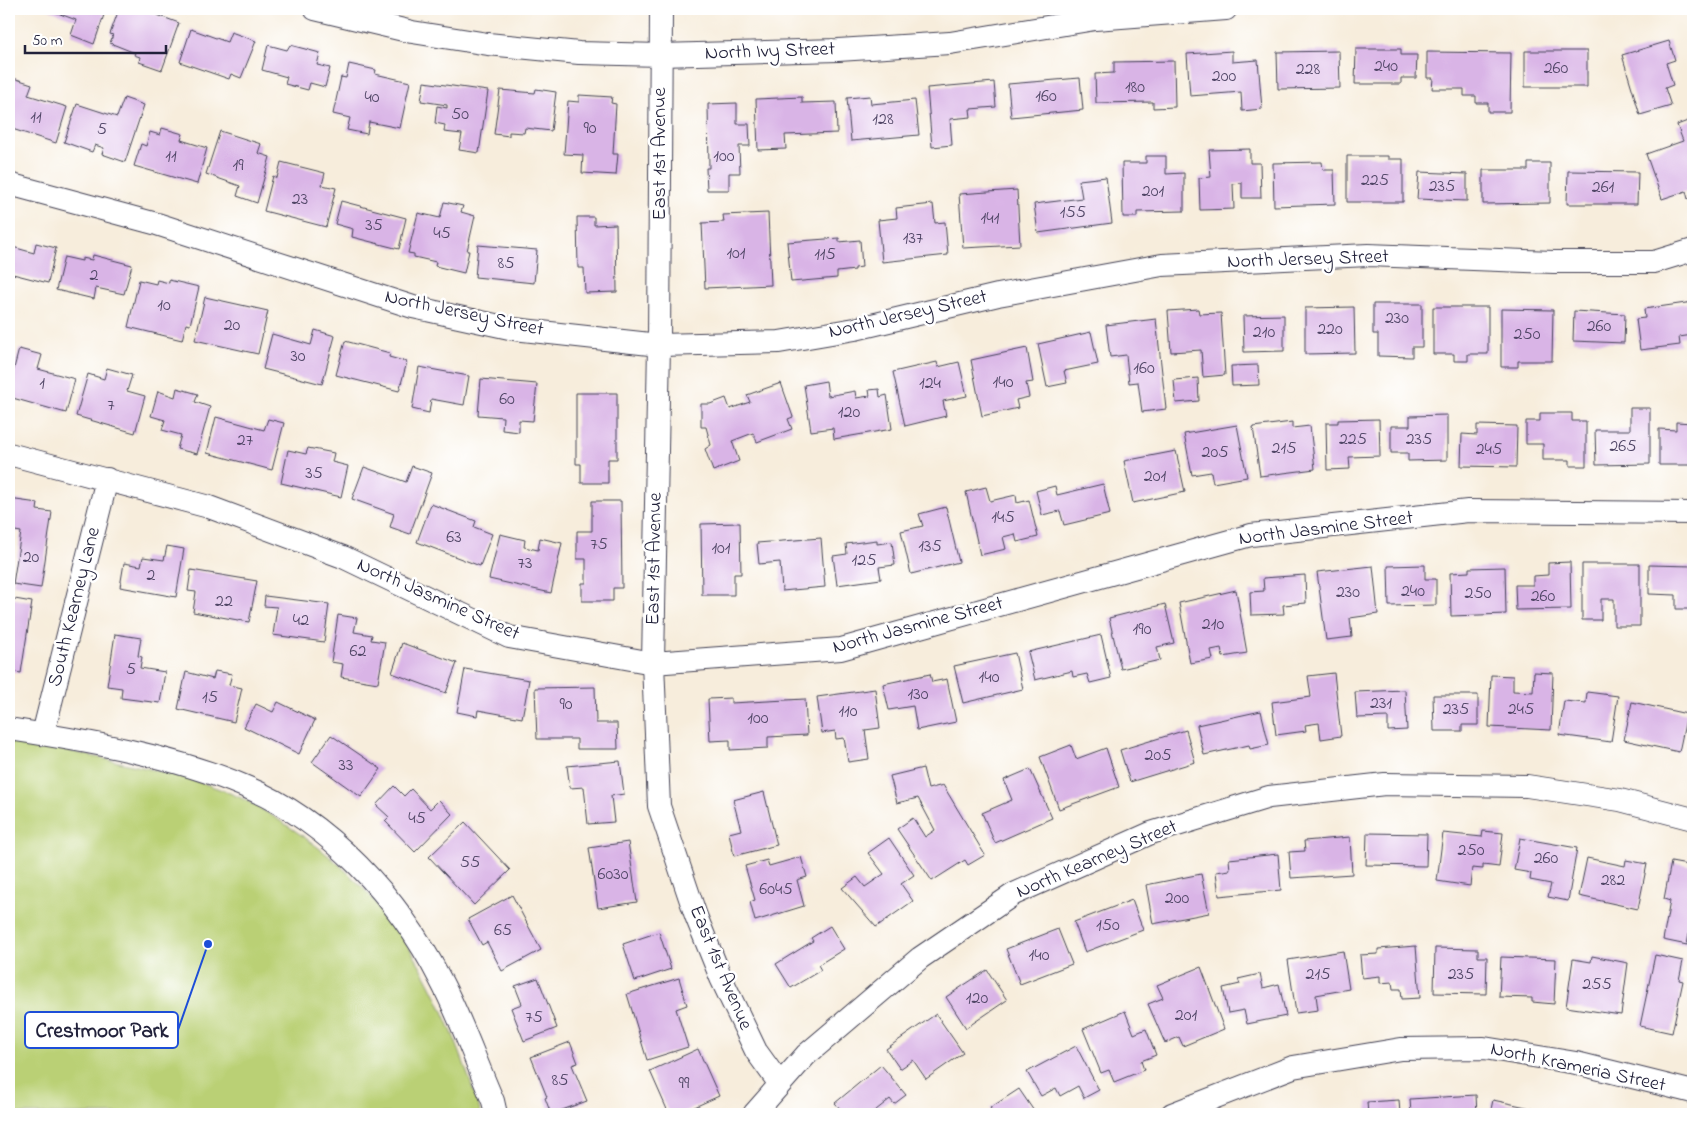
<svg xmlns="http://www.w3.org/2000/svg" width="1702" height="1123" font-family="'Indie Flower',sans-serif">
	<rect width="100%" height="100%" fill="#fff"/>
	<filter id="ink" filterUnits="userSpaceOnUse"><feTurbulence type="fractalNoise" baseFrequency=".02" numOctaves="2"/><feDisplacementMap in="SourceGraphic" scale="10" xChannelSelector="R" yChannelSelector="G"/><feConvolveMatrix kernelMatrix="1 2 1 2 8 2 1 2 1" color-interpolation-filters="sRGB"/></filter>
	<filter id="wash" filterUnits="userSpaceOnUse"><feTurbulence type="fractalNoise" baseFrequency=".0096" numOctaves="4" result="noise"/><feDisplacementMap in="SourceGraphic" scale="20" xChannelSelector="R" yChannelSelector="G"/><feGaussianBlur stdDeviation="1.12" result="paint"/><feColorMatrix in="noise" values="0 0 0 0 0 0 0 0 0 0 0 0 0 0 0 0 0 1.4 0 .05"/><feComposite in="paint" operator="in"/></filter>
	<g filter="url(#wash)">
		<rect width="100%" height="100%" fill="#f7eddc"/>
		<path fill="#bad075" stroke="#6e7958" d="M9 740C41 745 73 752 105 759 150 769 197 778 239 797 258 806 277 819 294 830 401 902 443 995 481 1114H9Z"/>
		<g id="blocks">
			<path fill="#d9b4e6" d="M47 9H106L94 44 71 35 76 20Z
				M119 9H141L179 23 162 70 139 62 140 57 134 55 135 53 110 43 113 35 110 34Z
				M191 29 227 42 231 32 256 41 241 78 231 74 229 79 180 62Z
				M1669 41 1675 60 1666 63 1673 85 1665 88 1671 106 1640 115 1622 55Z
				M268 45 287 50 290 45 320 53 317 65 330 68 325 87 310 83 308 90 285 84 287 77 262 70Z
				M1356 49H1401V55H1417L1416 78H1401V84H1355Z
				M1232 51V62L1258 60 1262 109 1242 111 1241 92 1190 96 1187 54Z
				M1339 51 1340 88 1278 89 1277 52Z
				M1525 51H1587V87H1525Z
				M1427 52 1511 53 1510 112H1488V103H1476V96H1464V89H1432L1433 78H1427Z
				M1174 61 1175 107 1153 108V102L1096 103 1095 74 1114 73V62Z
				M349 64 376 70 375 74 410 82 400 128 369 122 367 134 347 130 350 118 333 114 341 77 346 78Z
				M10 77 32 84 28 95 67 107 56 143 9 128Z
				M1080 78 1083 110 1011 117 1008 84Z
				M424 82 488 91 479 153 459 150 462 134 444 132 445 125 435 123 437 106 447 108V105L421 101Z
				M994 82 996 107 970 109 971 117 950 119 952 145 932 147 927 88Z
				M536 89 556 92 551 131 525 128 524 133 509 132V136L494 134 500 90 535 93Z
				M579 95 612 97 611 103 616 104 613 154H618L616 175 582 173 583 155 564 154 568 101 579 102Z
				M870 96 871 104 915 100 919 135 851 141 847 98Z
				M802 97V103L836 102 837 133 785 135 786 149 758 150 756 99Z
				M124 98 144 105 125 162 102 154 104 148 95 145 92 152 64 142 77 104 117 117Z
				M737 103V124H749L750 146H739L740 173H729V190H707L706 168H709L708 104Z
				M1693 119V197L1688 199 1686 191 1662 199 1646 154 1683 141 1677 125Z
				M162 128 183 134 181 140 207 148 197 184 134 166 141 144 146 146 150 132 160 135Z
				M220 131 261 144 258 153 270 157 257 203 237 196 240 186 206 174Z
				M1250 149V163H1260L1261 198H1242V183L1233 184 1234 209 1200 210 1199 178 1211 177 1209 150Z
				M1146 156H1166V174L1184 173V211L1137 212V217H1123L1122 163H1146Z
				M1347 156H1388V159H1403V202H1347Z
				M281 162 325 173 322 185 336 188 326 227 264 211 273 176 277 178Z
				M1322 162 1323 170H1334L1335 204 1274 206 1273 163Z
				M1528 163H1550V203L1483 204V170H1528Z
				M1568 171 1638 172 1637 204H1567Z
				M1419 172 1467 174V201L1417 199Z
				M1106 177 1112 223 1038 233 1034 204 1082 198 1079 180Z
				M1017 190 1020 245 963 248 959 194Z
				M341 201 406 218 399 249 352 237 353 229 335 224Z
				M444 202 463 206 461 212 475 216 467 251H469L464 273 435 266 436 262 414 257V254L408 253 418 213 440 218Z
				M933 204 935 223 945 222 948 255 882 262 878 220 897 218 896 208Z
				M768 213 771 285 705 288 702 223 724 222 723 215Z
				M577 217H594V225L616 224 617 292 585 293 584 268H578Z
				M839 238V242L860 240 862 267 855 268V270L837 272V278L791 282 787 242Z
				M36 243 56 248 48 283 9 273V246L34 253Z
				M478 245 537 250 534 283 475 277Z
				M93 255 132 265 124 294 96 288 94 299 56 290 64 257 82 261V258L92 260Z
				M139 280 156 284 157 280 169 283V280L199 287 190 325 186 324 182 340 128 327Z
				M205 297 268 311 258 354 195 340Z
				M1693 302V335L1679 337 1680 345 1640 350 1636 319 1645 318 1644 309Z
				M1373 304H1422V347H1412V357L1378 356V334H1373Z
				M1354 307 1355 353 1305 354V308Z
				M1433 307H1488V354H1468V361H1454V354H1433Z
				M1198 309 1199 314 1221 313 1225 375 1203 377 1201 350 1171 352 1168 311Z
				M1501 309 1553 310 1552 361H1518V367H1501Z
				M1574 311 1625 314 1624 343 1573 341Z
				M1284 315V351L1244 352 1243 316Z
				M1156 319 1166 409 1142 412 1138 382 1129 383 1126 355 1110 357 1106 325Z
				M315 330 335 336 322 384 263 369 272 334 311 345Z
				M1091 332 1098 364 1064 371 1067 383 1047 387 1038 344Z
				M345 341 390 353 389 357 407 362 399 391 336 375Z
				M1027 348 1033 382 1026 383 1029 397 1016 400 1018 408 982 416 971 360Z
				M19 349 42 355 38 369 75 379 66 413 9 397V388Z
				M937 362 938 367 959 362 967 396 943 401 946 416 905 426 893 372Z
				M1258 365 1259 385 1232 386 1231 366Z
				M419 367 469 376 464 405 431 399 429 413 412 409Z
				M107 368 132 375 127 391 145 396 135 433 76 416 88 374 104 379Z
				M1198 378 1199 401 1176 403 1174 380Z
				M481 379 537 384 533 421 519 420V432L502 430 503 417 478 415Z
				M826 381 828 396 855 391 856 398 870 396 869 390 879 389 880 397 887 395 892 429 834 439 833 428 811 431 804 385Z
				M781 383 793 417 788 419 792 429 757 442 753 433 732 441 739 461 713 471 705 449 711 445 706 427H701V404H710L726 398 730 409 750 402 747 395Z
				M177 388 198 394 195 402 210 407 197 454 177 449 181 435 162 430 165 420 151 416 158 391 175 397Z
				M576 393H617V459H608V483H581V464H576Z
				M1630 408H1650V464L1596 465 1595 430H1630Z
				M1540 413H1572V421H1586V466H1570V460H1543V444H1526V421H1540Z
				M1447 415V460L1408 461V453H1391V426H1410V416Z
				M216 417 264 430 268 419 284 423 272 470 207 453Z
				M1379 419 1380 456 1349 457 1350 469 1327 470 1326 423H1338V420Z
				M1292 422V428L1310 426 1315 469 1260 476 1253 427Z
				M1676 422 1693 423V465H1659V429L1676 430Z
				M1237 425 1247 477 1213 483 1211 472 1192 475 1184 434Z
				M1477 425 1517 426 1516 467 1461 466 1462 434 1477 435Z
				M308 448 334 453 332 462 348 466 341 497 281 483 288 450 306 454Z
				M1176 451 1185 492 1133 503 1124 461Z
				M412 466 432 473 410 534 390 527 394 514 352 499 364 467 406 482Z
				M1103 484 1110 514 1064 525 1060 511 1042 515 1036 491 1055 486 1057 495Z
				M986 487 990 501 1016 495 1017 503 1029 500 1038 537 1017 542 1015 534 1003 537 1006 549 980 555 966 492Z
				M9 499 38 503 37 510 52 512 41 588 13 584 21 532 9 530Z
				M592 501H621L622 588H613V601H582V583H586V559H577V531H592Z
				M431 504 476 521 474 527 492 534 480 566 417 542Z
				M946 507 959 562 911 574 901 531 923 526 919 514Z
				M740 523 741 574H734V595H702L701 524Z
				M500 534 525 540 524 547 538 550 540 538 562 543 551 593 489 579Z
				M821 538 825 587 782 591 780 562 759 564 757 543Z
				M877 540V544L892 542 895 565 879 567 881 579 837 585 833 556 847 554 846 544Z
				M167 546 184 549 176 597 120 587 124 563 141 566 143 557 164 560Z
				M1570 562 1571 609 1516 610 1515 585H1533V576L1548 575V563Z
				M1582 564H1640V626H1614V599H1601V620H1582Z
				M1425 565V579H1436V605L1389 606 1388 566Z
				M1649 565 1693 566V619H1690V609H1676V595L1649 594Z
				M1373 566 1378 614 1350 618 1352 637 1326 640 1317 572Z
				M1505 567 1506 614 1451 616 1450 573 1469 572V568Z
				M191 570 257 581 249 622 193 612 196 592 188 591Z
				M1305 575 1306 603 1283 605 1284 614 1251 615 1250 592 1264 591 1263 578Z
				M1236 590 1247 653 1223 657 1221 648 1211 650 1213 659 1190 663 1179 603Z
				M265 596 329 604 324 642 273 635 277 607 264 606Z
				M9 598 32 602 21 673 9 671Z
				M1165 604 1174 643 1157 647 1160 660 1121 669 1109 618Z
				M338 615 357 618 354 632 372 635 371 640 385 642 378 683 341 677 343 664 331 662Z
				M115 634 141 638 138 656 142 657 140 668 165 672 160 703 121 698 122 688 107 686Z
				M1101 635 1111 678 1090 683 1087 674 1073 677 1072 671 1035 680 1028 652Z
				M402 643 457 663 446 693 392 673Z
				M1015 653 1023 689 963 703 954 666Z
				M465 669 529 680 522 718 478 710 477 716 457 712Z
				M215 671 232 674 229 685 242 688 234 722 178 709 186 672 213 679Z
				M1534 672 1553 673 1551 730 1489 727 1491 675 1513 676V691L1533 692Z
				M1334 673 1341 736 1321 739 1319 723 1305 725 1306 731 1276 735 1272 702 1311 697 1308 676Z
				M930 674 932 682 947 679 956 722 917 730 913 706 889 710 883 684Z
				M595 687 596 723H617L618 749H577V739H537L535 688Z
				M875 689 880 728 865 730 869 759 848 762 844 738 836 739 835 731 822 733 817 697Z
				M1405 690 1407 730 1388 731V717L1357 718 1355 692Z
				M1587 692 1618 696 1611 742 1559 735 1564 701 1586 703Z
				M1433 695H1478V725H1462V731H1434Z
				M731 698V703L805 699 807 735 768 737V748L730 750V740L710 741 708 699Z
				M278 702 315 720 299 754 244 727 256 704 273 712Z
				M1632 702 1687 714 1679 752 1624 740Z
				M1261 711 1269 745 1250 749 1249 745 1204 755 1197 725Z
				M1186 730 1195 762 1130 782 1120 750Z
				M331 735 381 769 361 797 312 762Z
				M1071 745 1076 759 1106 748 1119 787 1059 809 1040 757Z
				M620 761 624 794 611 796 614 822 588 824 584 787 570 788 567 766Z
				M923 768 928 789 943 785 985 855 968 865 965 860 932 881 897 829 913 818 925 837 935 830 918 798 897 803 890 776Z
				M1030 769 1052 818 995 843 982 813 1012 800 1004 780Z
				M394 786 404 796 411 789 430 809 439 800 452 814 415 852 385 821 389 817 376 805Z
				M764 792 777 845 734 856 729 833 741 830 733 800Z
				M465 822 510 870 474 905 429 857Z
				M1483 831 1503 833 1499 867 1483 865V869L1472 868 1470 886 1437 881 1443 833 1482 837Z
				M1367 833 1427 834 1426 866 1366 865Z
				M1350 837 1352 874 1291 878 1289 852 1305 851 1304 841Z
				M889 838 914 875 901 884 913 901 876 927 842 888 857 877 865 887 884 874 868 853Z
				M1520 838 1577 848 1568 901 1548 897 1551 884 1530 880 1531 873 1514 870Z
				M628 842 637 902 598 908 589 848Z
				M1278 854 1281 890 1219 896 1216 872 1230 870 1229 859Z
				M801 857 807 877 797 880 804 906 755 921 750 902 755 900 745 866 767 860 769 866Z
				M1587 858 1625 866 1626 860 1647 864 1638 909 1579 896Z
				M1671 862 1693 866V928H1690L1687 945 1663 940 1670 901 1664 899Z
				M1201 874 1209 913 1153 924 1146 885Z
				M512 895 541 950 502 971 487 942 482 945 468 919Z
				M1132 900 1143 930 1085 952 1074 922Z
				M830 926 844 949 818 965 821 970 791 988 776 964 813 941 811 938Z
				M1058 929 1072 964 1020 984 1006 949Z
				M659 932 671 969 635 981 623 944Z
				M1416 946 1420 998 1402 999 1401 989H1393L1392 982 1380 983V976L1362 978 1360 955 1378 954V949Z
				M1435 948 1478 949V957H1487L1486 994 1434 993Z
				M1343 951 1349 989 1316 995 1318 1010 1296 1013 1288 960Z
				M1655 955 1683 961 1679 980 1683 981 1672 1033 1640 1026Z
				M1592 956 1628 963 1621 1015 1566 1007 1573 959 1591 962Z
				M1501 957 1556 959 1554 1004 1532 1002V998L1499 997Z
				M1201 967 1224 1029 1183 1046 1179 1037 1165 1043 1148 1004 1163 998 1157 985Z
				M987 970 1007 1000 966 1028 946 997Z
				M1260 974 1263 988 1279 984 1286 1016 1247 1024 1244 1010 1228 1013 1223 988 1240 984 1238 979Z
				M538 978 557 1028 524 1041 511 1008 522 1004 515 986Z
				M679 978 687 1005 676 1009 688 1047 647 1060 627 994Z
				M1125 1011 1134 1034 1146 1029 1156 1055 1141 1061 1144 1070 1114 1082 1109 1070 1101 1073 1083 1029Z
				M936 1014 963 1053 926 1079 913 1060 900 1069 886 1049Z
				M570 1042 578 1063 572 1065 587 1101 551 1114 545 1098 547 1097 531 1057Z
				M1076 1046 1099 1090 1084 1098 1078 1086 1060 1096 1056 1088 1041 1096 1027 1072Z
				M698 1049 719 1096 679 1114H669L650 1071Z
				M881 1065 906 1095 894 1104 890 1099 871 1114H845L835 1103Z
				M1019 1089 1036 1114H994L990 1108Z
				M1476 1095 1477 1114H1411L1410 1099Z
				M1399 1100 1400 1114H1368L1367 1102Z
				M1493 1100 1545 1111 1544 1114H1490Z
				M1557 1111 1570 1113V1114H1556Z"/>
		</g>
	</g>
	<g filter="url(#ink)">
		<use href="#blocks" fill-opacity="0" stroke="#424053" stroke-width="1"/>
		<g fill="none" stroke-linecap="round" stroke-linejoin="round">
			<g stroke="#424053" stroke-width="24">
				<path id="minor" d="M315 9 412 32 488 44 579 53 661 55 838 50 950 43 1095 19 1226 9
					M661 9 659 345 653 663 659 806 696 916 721 978 756 1051 779 1083
					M9 184 157 224 413 307 514 329 659 345 779 342 855 329 998 295 1162 265 1368 255 1554 262H1654L1693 250
					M9 454 209 507 343 557 509 637 653 663 841 649 1251 535 1468 511 1693 513
					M9 729C87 741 171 755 244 786 329 821 399 899 440 979 461 1018 475 1060 493 1101L496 1114
					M43 734 107 479
					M754 1114 806 1055 920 958 1014 894 1151 833 1269 797 1385 784 1527 786 1620 800 1693 819
					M1172 1114 1293 1067 1401 1049 1484 1048 1576 1063 1693 1092"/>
			</g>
			<use href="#minor" stroke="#fff" stroke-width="22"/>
		</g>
	</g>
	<g text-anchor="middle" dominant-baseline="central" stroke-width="5" stroke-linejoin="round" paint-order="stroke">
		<g font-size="18" fill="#504666">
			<text x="1386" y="67">240</text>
			<text x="1556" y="69">260</text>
			<text x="1308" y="70">228</text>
			<text x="1224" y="77">200</text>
			<text x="1135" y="88">180</text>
			<text x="1046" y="97">160</text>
			<text x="372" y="98">40</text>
			<text x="460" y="115">50</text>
			<text x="36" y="118">11</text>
			<text x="883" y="120">128</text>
			<text x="590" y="129">90</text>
			<text x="102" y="130">5</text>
			<text x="171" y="157">11</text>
			<text x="724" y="157">100</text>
			<text x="238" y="166">19</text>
			<text x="1375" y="181">225</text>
			<text x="1442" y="187">235</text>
			<text x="1603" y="188">261</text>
			<text x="1153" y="192">201</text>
			<text x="300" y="200">23</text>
			<text x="1073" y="213">155</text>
			<text x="990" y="219">141</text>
			<text x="374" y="226">35</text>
			<text x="442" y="234">45</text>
			<text x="913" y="239">137</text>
			<text x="736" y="254">101</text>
			<text x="825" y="255">115</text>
			<text x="506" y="264">85</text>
			<text x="94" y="276">2</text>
			<text x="164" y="306">10</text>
			<text x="1397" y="319">230</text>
			<text x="232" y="326">20</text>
			<text x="1599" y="327">260</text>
			<text x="1330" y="330">220</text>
			<text x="1264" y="333">210</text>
			<text x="1527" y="335">250</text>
			<text x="298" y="357">30</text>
			<text x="1144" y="369">160</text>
			<text x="1003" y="383">140</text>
			<text x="42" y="384">1</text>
			<text x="930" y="384">124</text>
			<text x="507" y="400">60</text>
			<text x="111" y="406">7</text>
			<text x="849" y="413">120</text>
			<text x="1353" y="440">225</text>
			<text x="1419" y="440">235</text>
			<text x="245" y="441">27</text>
			<text x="1623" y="447">265</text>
			<text x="1284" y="449">215</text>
			<text x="1489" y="450">245</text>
			<text x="1215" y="453">205</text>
			<text x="314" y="474">35</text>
			<text x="1155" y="477">201</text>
			<text x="1003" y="518">145</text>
			<text x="454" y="538">63</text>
			<text x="599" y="545">75</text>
			<text x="930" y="547">135</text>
			<text x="721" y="549">101</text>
			<text x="31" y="558">20</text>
			<text x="864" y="561">125</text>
			<text x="525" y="564">73</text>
			<text x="151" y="576">2</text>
			<text x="1413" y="592">240</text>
			<text x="1348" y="593">230</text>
			<text x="1478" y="594">250</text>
			<text x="1543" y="597">260</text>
			<text x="224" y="602">22</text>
			<text x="301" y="621">42</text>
			<text x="1213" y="625">210</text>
			<text x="1142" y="630">190</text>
			<text x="358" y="652">62</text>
			<text x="131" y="670">5</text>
			<text x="989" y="678">140</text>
			<text x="918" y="695">130</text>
			<text x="210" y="698">15</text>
			<text x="1381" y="704">231</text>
			<text x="566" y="705">90</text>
			<text x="1456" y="710">235</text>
			<text x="1521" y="710">245</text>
			<text x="848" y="712">110</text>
			<text x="758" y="719">100</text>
			<text x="1158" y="756">205</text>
			<text x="346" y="766">33</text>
			<text x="417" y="819">45</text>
			<text x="1471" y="851">250</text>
			<text x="1546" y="859">260</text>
			<text x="470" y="863">55</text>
			<text x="613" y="875">6030</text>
			<text x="1613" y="881">282</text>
			<text x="776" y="890">6045</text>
			<text x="1177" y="899">200</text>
			<text x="1108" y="926">150</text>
			<text x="503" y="931">65</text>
			<text x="1039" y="956">140</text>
			<text x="1318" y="975">215</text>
			<text x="1461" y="975">235</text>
			<text x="1597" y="985">255</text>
			<text x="977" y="999">120</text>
			<text x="1186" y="1016">201</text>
			<text x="534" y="1018">75</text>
			<text x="560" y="1081">85</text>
			<text x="684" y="1084">99</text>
		</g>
		<g font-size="20" fill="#22223b" stroke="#fff">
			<text transform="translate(770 52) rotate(-2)">North Ivy Street</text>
			<text transform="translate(660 154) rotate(-90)">East 1st Avenue</text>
			<text transform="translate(1308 260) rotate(-2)">North Jersey Street</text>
			<text transform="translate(464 314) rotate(12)">North Jersey Street</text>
			<text transform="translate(908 315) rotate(-13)">North Jersey Street</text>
			<text transform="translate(1326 529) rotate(-7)">North Jasmine Street</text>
			<text transform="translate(655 559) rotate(-89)">East 1st Avenue</text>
			<text transform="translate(438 600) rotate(24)">North Jasmine Street</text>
			<text transform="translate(75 607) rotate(-76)">South Kearney Lane</text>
			<text transform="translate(918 626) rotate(-15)">North Jasmine Street</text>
			<text transform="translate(1097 860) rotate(-23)">North Kearney Street</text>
			<text transform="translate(720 968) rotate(67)">East 1st Avenue</text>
			<text transform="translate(1578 1068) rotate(12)">North Krameria Street</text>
		</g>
	</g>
	<path fill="none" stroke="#1d4ed8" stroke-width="2" d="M208 944L178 1030"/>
	<circle fill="#1d4ed8" stroke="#fff" stroke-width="2" cx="208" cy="944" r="5"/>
	<rect fill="#fff" stroke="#1d4ed8" stroke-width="2" x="25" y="1012" width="153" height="36" rx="5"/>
	<g font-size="21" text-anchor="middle" font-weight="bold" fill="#22223b">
		<text x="102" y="1037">Crestmoor Park</text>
	</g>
	<rect width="1702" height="1123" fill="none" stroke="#fff" stroke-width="30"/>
	<path d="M25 45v8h141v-8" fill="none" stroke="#22223b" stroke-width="2.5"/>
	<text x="32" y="45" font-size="15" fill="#22223b" stroke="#ffffff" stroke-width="4" paint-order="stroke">50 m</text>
</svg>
